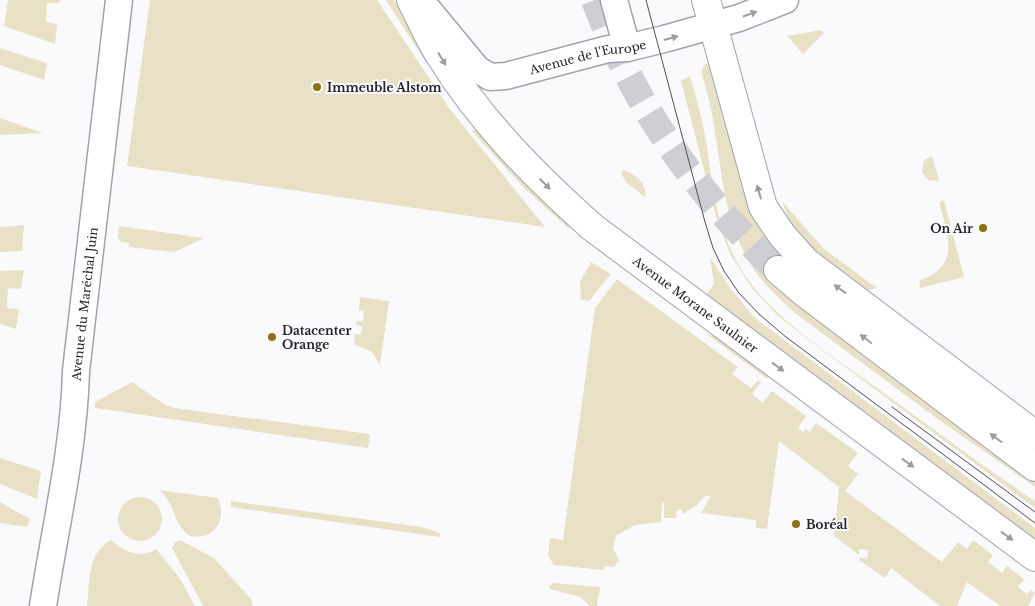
<svg xmlns="http://www.w3.org/2000/svg" width="1035" height="606" font-family="'Libre Baskerville',serif">
	<rect width="100%" height="100%" fill="#fafafd"/>
	<path fill="#e9e1c6" d="M8 0H60L59 3H47L46 22 57 24 55 44 4 26Z
		M150 0H377L449 108 545 227 127 166Z
		M386 0H394L436 64 433 67 425 61Z
		M821 30 824 33 803 54 787 36Z
		M0 48 47 63 44 80 0 65Z
		M710 63 790 257 768 282 1035 478V487L935 417 795 313C779 299 762 283 751 265 715 207 723 134 701 72L705 64Z
		M690 76C697 99 703 123 707 146 712 184 716 221 734 256 762 314 830 354 881 391 932 428 982 466 1035 501V508L798 332 777 315 751 287 730 254 716 216 681 81Z
		M0 118 43 133 0 135Z
		M471 130H480L568 223 569 229 523 187Z
		M932 156 939 181 928 180 922 172 924 160Z
		M624 170C635 174 648 184 645 197L626 182 621 173Z
		M944 200 964 277 920 288 919 281C961 265 948 239 940 205V202Z
		M782 201 824 249 877 288 863 292 807 251 792 229Z
		M24 225 22 251 0 252V227Z
		M119 226 204 238 175 252 129 247V243L121 242 118 238Z
		M710 257 730 288 755 318 1035 528V544L702 300 714 284Z
		M591 262 611 274 589 301 581 300 580 282Z
		M24 270 21 289 8 288 7 308 19 309 16 329 0 324V271Z
		M617 279 738 367 732 374 751 388 758 380 761 382 752 394 763 403 772 391 806 416 798 428 803 432 806 429 810 432 816 423 858 453 848 466 858 474 845 491 942 562 958 542 967 549 973 540 993 555 988 562 1002 573 1007 566 1024 579 1018 587 1027 594 1031 590 1035 593 1028 606H1000L967 582 957 606H940L891 568 885 578 859 560V558H867L868 550 859 549V555L834 536 839 487 779 441 767 529 756 528V520L701 513 711 496H705L696 506 682 514V510H677L676 518H664V503L662 502 661 522 635 525 616 536 613 548 619 560 614 567 605 566 603 570 554 565 548 556 550 538 563 540 595 308Z
		M360 297 389 301 380 365 372 352 354 344 355 334 361 335 362 326 356 325 357 321H363L364 311 359 310Z
		M705 333 730 342 774 375 766 378Z
		M132 382 164 404 174 408 370 434 368 448 95 408V402Z
		M0 458 41 471 37 499 0 484Z
		M159 490 218 498C227 520 215 540 190 536 173 525 175 502 159 490Z
		M118 519a22 22 0 1 1 44 0a22 22 0 1 1-44 0Z
		M231 501 422 527 440 533V537L231 507Z
		M0 502 30 519 27 527 0 523Z
		M111 540C124 552 140 559 156 549L179 577 195 606H87C90 582 87 553 111 540Z
		M180 540 214 558 251 599 253 606H203L172 548 175 542Z
		M554 583 600 587 597 606H590L580 597 550 589 549 586Z"/>
	<g fill="none" stroke-linecap="round" stroke-linejoin="round">
		<path stroke="#cfcfd3" stroke-width="28" stroke-dasharray="28 14" stroke-linecap="butt" d="M595 0C633 104 697 195 778 270"/>
		<g stroke="#a2a1ae" stroke-width="29">
			<g id="minor">
				<path id="s1" d="M420 0 477 69 490 77 506 76 608 49 627 48 664 39 739 18 785 0"/>
				<path d="M614 0 627 48"/>
				<path id="s2" d="M43 606C55 528 74 450 76 371L119 0"/>
			</g>
		</g>
		<g stroke="#a2a1ae" stroke-width="30">
			<g id="major">
				<path id="s3" d="M411 0C421 19 429 39 441 57 481 122 535 176 592 227L1035 557"/>
				<path d="M713 25 763 207 782 235 806 262 1035 435"/>
				<path d="M778 270 805 293 1035 467"/>
			</g>
		</g>
		<g stroke="#a2a1ae" stroke-width="30">
			<path id="highway" d="M706 0 713 25"/>
		</g>
		<use href="#minor" stroke="#fff" stroke-width="26"/>
		<use href="#major" stroke="#fff" stroke-width="28"/>
		<use href="#highway" stroke="#fff" stroke-width="28"/>
		<path stroke="#4f4e54" stroke-width="1" d="M646 0 705 222 713 248 724 271 739 293 760 315 786 337 1035 523
			M892 407 1035 512"/>
	</g>
	<defs><path id="oneway-solid" d="M-6-.8H1V-3.2L6.5 0L1 3.2V.8H-6Z" transform="scale(1.25)"/></defs>
	<g fill="#9c9c9f">
		<use href="#oneway-solid" transform="translate(750 14) rotate(-19)"/>
		<use href="#oneway-solid" transform="translate(671 38) rotate(-15)"/>
		<use href="#oneway-solid" transform="translate(442 59) rotate(59)"/>
		<use href="#oneway-solid" transform="translate(545 184) rotate(44)"/>
		<use href="#oneway-solid" transform="translate(759 192) rotate(-106)"/>
		<use href="#oneway-solid" transform="translate(840 289) rotate(-144)"/>
		<use href="#oneway-solid" transform="translate(866 339) rotate(-143)"/>
		<use href="#oneway-solid" transform="translate(778 367) rotate(36)"/>
		<use href="#oneway-solid" transform="translate(996 438) rotate(-143)"/>
		<use href="#oneway-solid" transform="translate(908 463) rotate(36)"/>
		<use href="#oneway-solid" transform="translate(1007 536) rotate(36)"/>
	</g>
	<g fill="#8b7215" stroke="#fafafd" stroke-width="2">
		<circle cx="317" cy="87" r="5"/>
		<circle cx="983" cy="228" r="5"/>
		<circle cx="272" cy="337" r="5"/>
		<circle cx="796" cy="524" r="5"/>
	</g>
	<g text-anchor="middle" dominant-baseline="central" stroke-width="4" stroke-linejoin="round" paint-order="stroke">
		<g font-size="12" fill="#242329" stroke="#fafafd">
			<text stroke="none"><textPath href="#s1" startOffset="205">Avenue de l'Europe</textPath></text>
			<text stroke="none"><textPath href="#s2" startOffset="305">Avenue du Maréchal Juin</textPath></text>
			<text stroke="none"><textPath href="#s3" startOffset="422">Avenue Morane Saulnier</textPath></text>
		</g>
		<g font-size="12" font-weight="bold" fill="#242329" stroke="#fafafd" text-anchor="start">
			<text x="327" y="87">Immeuble Alstom</text>
			<text x="973" y="228" text-anchor="end">On Air</text>
			<text x="282" y="330">Datacenter<tspan x="282" dy="14">Orange</tspan></text>
			<text x="806" y="524">Boréal</text>
		</g>
	</g>
</svg>
